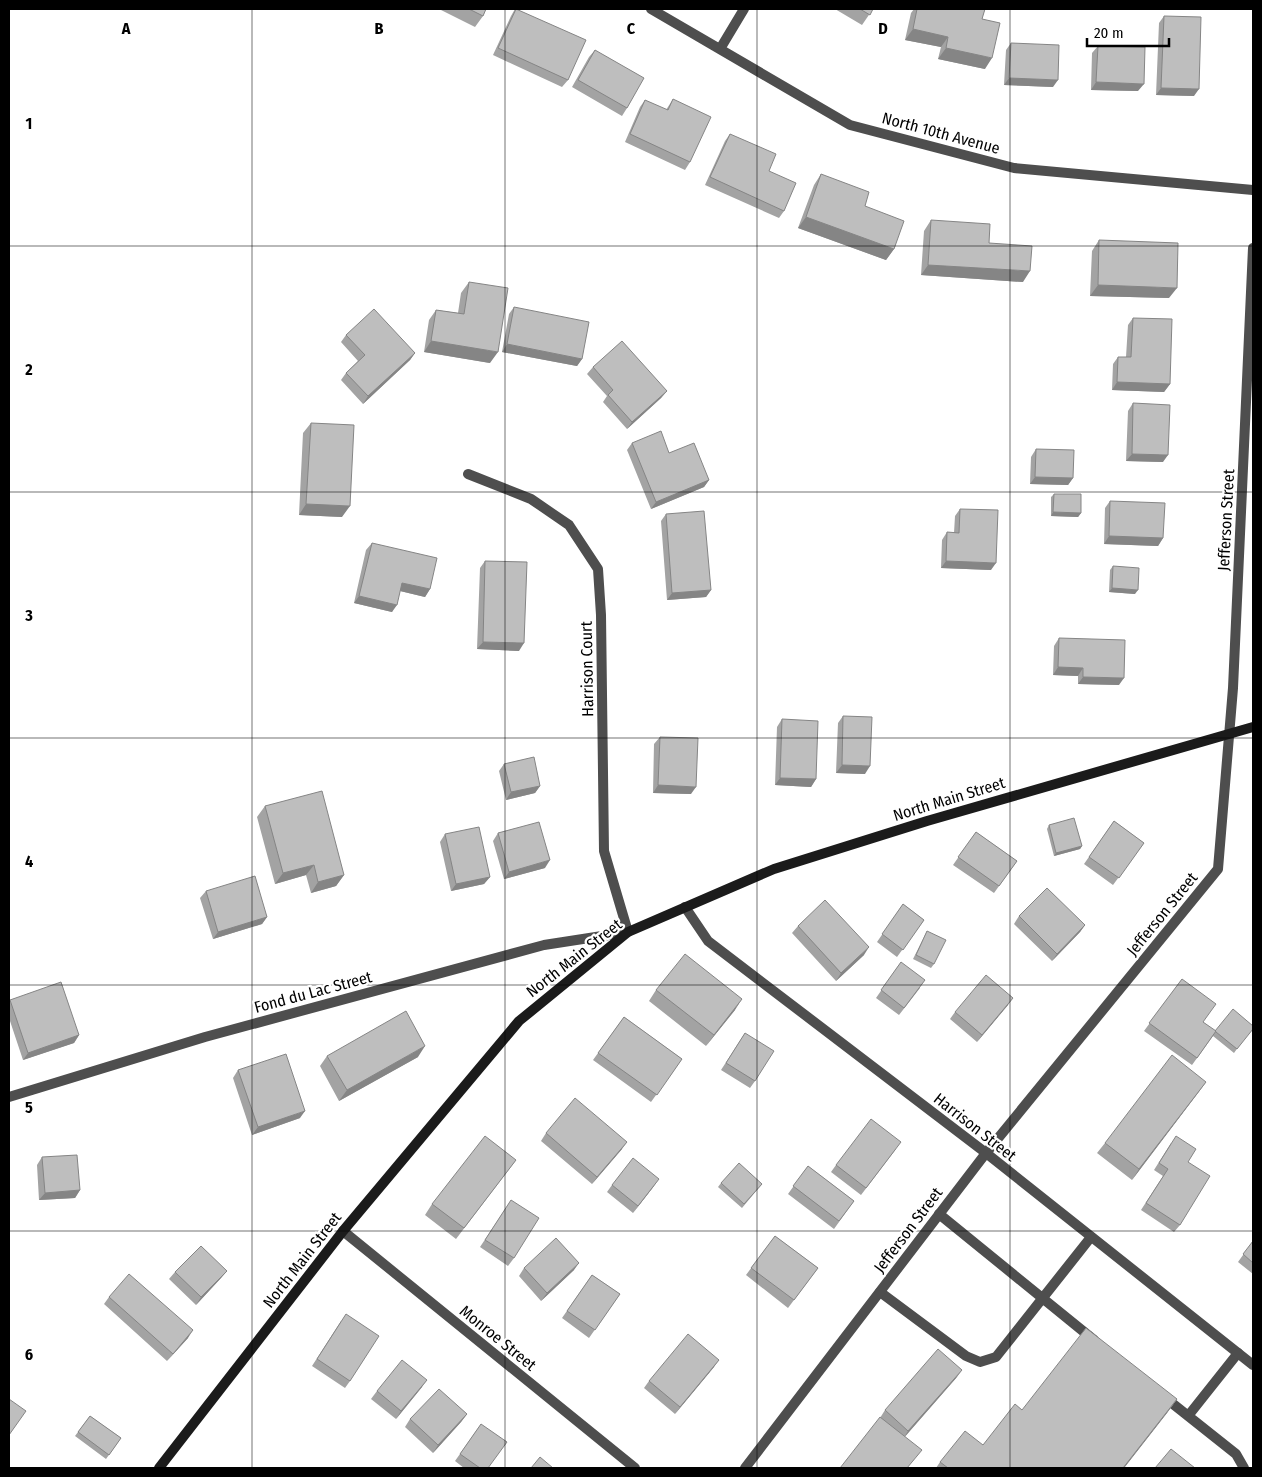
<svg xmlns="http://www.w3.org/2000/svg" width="1262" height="1477" font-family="'Fira Sans Condensed',sans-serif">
	<rect width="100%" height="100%" fill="#fff"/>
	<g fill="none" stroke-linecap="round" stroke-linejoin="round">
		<path stroke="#4e4e4e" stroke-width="10" d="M939 1214 1094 1340
			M880 1292 966 1356 980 1362 996 1357 1091 1237
			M1163 1396 1236 1454 1244 1468
			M1188 1416 1238 1353"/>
		<path stroke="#4e4e4e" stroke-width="10" d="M651 9 850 125 1014 168 1253 190
			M720 49 744 9
			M685 907 708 941 986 1153 1253 1365
			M9 1097 205 1037 544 945 628 932 604 851 601 615 598 569 569 525 531 499 468 474
			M343 1231 635 1468
			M745 1468 986 1153 1218 869 1233 688 1253 248"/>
		<path stroke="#1b1b1b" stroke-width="10" d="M159 1468 343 1231 519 1021 628 932 774 869 927 821 1253 727"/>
	</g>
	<path fill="#a3a3a3" d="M439 9H486L483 16 475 27Z
		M515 9 568 80 562 87 493 55 511 16Z
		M835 9H873L862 25Z
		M914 9H985L982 19 985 69 938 59 941 47 905 40 911 13Z
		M1164 16 1194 96 1156 95 1159 23Z
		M1011 43 1053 87 1004 85 1006 50Z
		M1098 46 1138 91 1091 90 1092 53Z
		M595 50 627 108 622 116 572 87 589 57Z
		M673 99 690 162 685 170 625 142 640 107 645 100 666 110Z
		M730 134 769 171 784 211 779 218 705 185 725 141Z
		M821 174 865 206 894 249 886 260 798 228 814 185Z
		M931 220 989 243 1023 282 921 275 924 231Z
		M1099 240 1169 298 1090 296 1092 251Z
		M469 282 490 363 424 352 429 320 436 310 458 313 461 293Z
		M514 307 582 359 577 366 502 352 509 314Z
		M1133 318 1170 384 1164 392 1112 390 1113 364 1118 357H1126L1128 325Z
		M346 335 415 353 410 360 363 404 341 380 346 373 358 361 341 342Z
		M593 367 667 391 661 398 627 429 603 402 607 396 587 374Z
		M1133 403 1163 462 1126 461 1128 411Z
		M311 423 342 517 299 515 303 433Z
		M632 443 669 453 709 480 704 487 651 509 627 450Z
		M1036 449 1073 478 1068 485 1030 484 1031 457Z
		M1054 494 1081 513 1078 517 1051 516V497Z
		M1110 501 1163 538 1158 546 1104 544 1105 508Z
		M960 509 991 570 941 568 942 540 947 532 954 533 955 516Z
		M666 514 711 590 706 597 667 600 661 521Z
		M372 543 430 589 425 597 400 591 392 612 354 603 366 550Z
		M485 561 519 651 477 649 480 568Z
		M1113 566 1135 594 1109 592 1110 570Z
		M1059 638 1119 685 1078 684V676L1053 675 1054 646Z
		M843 716 865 774 836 773 838 723Z
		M782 719 816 779 811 787 775 785 777 727Z
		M660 737 691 794 653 793 654 744Z
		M504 764 540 786 535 793 506 800 499 771Z
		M265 806 344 875 336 886 311 893 306 875 275 884 257 817Z
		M1114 821 1144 843 1113 885 1084 864Z
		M1049 825 1082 846 1080 849 1054 856 1047 829Z
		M976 832 1017 861 994 893 953 865Z
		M498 833 545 868 504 879 493 841Z
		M445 834 490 877 484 884 451 891 440 842Z
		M206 891 267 917 262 924 213 939 200 898Z
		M903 904 924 920 897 957 877 942Z
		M1019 916 1085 925 1080 932 1052 961 1014 924Z
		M798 926 864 955 836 981 792 933Z
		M927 931 934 964 931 968 913 959Z
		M901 962 920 988 899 1015 876 998Z
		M1182 979 1203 1022 1215 1031 1253 1026 1234 1053 1213 1036 1192 1065 1144 1031Z
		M656 990 735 1010 706 1046 649 1001Z
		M10 1000 79 1035 74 1043 23 1060 9 1018V1002Z
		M1008 1005 977 1042 950 1019 955 1012Z
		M624 1017 682 1059 651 1102 593 1060Z
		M745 1033 755 1081 750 1088 721 1070Z
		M327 1056 418 1057 339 1101 320 1066Z
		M238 1070 300 1118 252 1135 233 1078Z
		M1206 1082 1132 1180 1097 1153 1105 1143Z
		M546 1133 622 1149 592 1184 541 1141Z
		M1171 1143 1180 1225 1174 1232 1141 1210 1163 1176 1154 1170Z
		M896 1149 861 1195 831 1172 836 1165Z
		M42 1157 80 1190 75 1198 39 1200 37 1165Z
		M516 1160 456 1239 425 1215 432 1204Z
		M808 1166 854 1201 834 1229 788 1194Z
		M721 1183 762 1184 742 1208 718 1187Z
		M612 1185 654 1186 633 1213 607 1192Z
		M506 1208 514 1258 508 1266 480 1247Z
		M775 1236 818 1268 788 1308 746 1275Z
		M1253 1241V1274L1238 1262Z
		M524 1268 574 1270 541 1301 519 1276Z
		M227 1271 221 1278 196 1305 169 1279 175 1272Z
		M592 1275 620 1294 589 1338 562 1318Z
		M109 1297 188 1338 167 1361 104 1304Z
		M341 1321 350 1381 345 1388 312 1366Z
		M714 1367 675 1414 644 1388 649 1381Z
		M957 1377 905 1436 914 1461 880 1418 885 1410Z
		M422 1387 396 1419 371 1399 377 1391Z
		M1177 1399 1167 1413 1124 1468H936L940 1462 983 1445 1022 1410Z
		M467 1414 461 1422 433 1453 405 1427 410 1419Z
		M90 1416 121 1438 106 1459 75 1436Z
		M481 1424 488 1468H464L455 1461Z"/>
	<path fill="#858585" d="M913 29 948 37 941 47 905 40Z
		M946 48 992 58 985 69 938 59Z
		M1009 78 1058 80 1053 87 1004 85Z
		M1096 82 1144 84 1138 91 1091 90Z
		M1161 88 1199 89 1194 96 1156 95Z
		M806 217 894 249 886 260 798 228Z
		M928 265 1030 271 1023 282 921 275Z
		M1098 285 1177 288 1169 298 1090 296Z
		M431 341 498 352 490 363 424 352Z
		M507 344 582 359 577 366 502 352Z
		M415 353 410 360 363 404 368 396Z
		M1117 382 1170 384 1164 392 1112 390Z
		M667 391 661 398 627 429 632 422Z
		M1132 454 1168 455 1163 462 1126 461Z
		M1035 477 1073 478 1068 485 1030 484Z
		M709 480 704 487 651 509 656 502Z
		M306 504 350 506 342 517 299 515Z
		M1053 512 1081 513 1078 517 1051 516Z
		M1109 536 1163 538 1158 546 1104 544Z
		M946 561 996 563 991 570 941 568Z
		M402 583 430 589 425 597 396 590Z
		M1112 588 1138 590 1135 594 1109 592Z
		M711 590 706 597 667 600 672 593Z
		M359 596 397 605 392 612 354 603Z
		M483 642 524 643 519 651 477 649Z
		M1058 667 1083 668 1078 676 1053 675Z
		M1083 677 1124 678 1119 685 1078 684Z
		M842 765 870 766 865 774 836 773Z
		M780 778 816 779 811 787 775 785Z
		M658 785 696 787 691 794 653 793Z
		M540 786 535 793 506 800 511 792Z
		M1082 846 1080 849 1054 856 1056 853Z
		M550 860 545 868 504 879 509 872Z
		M314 865 306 875 275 884 283 873Z
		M344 875 336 886 311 893 318 882Z
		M490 877 484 884 451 891 456 884Z
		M267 917 262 924 213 939 218 932Z
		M1085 925 1080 932 1052 961 1057 954Z
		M869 947 864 955 836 981 841 973Z
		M1013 998 1008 1005 977 1042 982 1035Z
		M742 999 735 1010 706 1046 714 1035Z
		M79 1035 74 1043 23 1060 28 1053Z
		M425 1046 418 1057 339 1101 347 1090Z
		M1206 1082 1198 1093 1132 1180 1139 1169Z
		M305 1111 300 1118 252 1135 258 1127Z
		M627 1142 622 1149 592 1184 597 1177Z
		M659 1179 654 1186 633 1213 638 1206Z
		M80 1190 75 1198 39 1200 45 1193Z
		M579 1263 574 1270 541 1301 547 1293Z
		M227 1271 221 1278 196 1305 201 1297Z
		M193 1330 188 1338 167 1361 173 1354Z
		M719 1360 714 1367 675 1414 680 1407Z
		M962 1370 957 1377 903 1439 908 1431Z
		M427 1380 422 1387 396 1419 401 1411Z
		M1177 1399 1167 1413 1124 1468H1123Z
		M467 1414 461 1422 433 1453 438 1445Z"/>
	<path fill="#bebebe" stroke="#858585" d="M469 9H486L483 16Z
		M516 9 586 40 568 80 498 48Z
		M860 9H873L870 15Z
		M917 9H985L982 19 1000 23 992 58 946 48 948 37 913 29Z
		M1164 16 1201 17 1199 89 1161 88Z
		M1011 43 1059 45 1058 80 1009 78Z
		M1098 46 1145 47 1144 84 1096 82Z
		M595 50 644 78 627 108 578 80Z
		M673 99 711 117 690 162 630 134 645 100 668 110Z
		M730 134 776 154 769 171 796 183 784 211 710 177Z
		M821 174 869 192 865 206 904 221 894 249 806 217Z
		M931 220 990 224 989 243 1032 246 1030 271 928 265Z
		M1099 240 1178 243 1177 288 1098 285Z
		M469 282 508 288 498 352 431 341 436 310 464 314Z
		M514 307 589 322 582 359 507 344Z
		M374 309 415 353 368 396 346 373 365 355 346 335Z
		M1133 318 1172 319 1170 384 1117 382 1118 357H1131Z
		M622 341 667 391 632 422 608 395 613 390 593 367Z
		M1133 403 1170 405 1168 455 1132 454Z
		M311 423 354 425 350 506 306 504Z
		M661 431 669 453 694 443 709 480 656 502 632 443Z
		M1036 449 1074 450 1073 478 1035 477Z
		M1054 494H1081V513L1053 512Z
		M1110 501 1165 503 1163 538 1109 536Z
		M960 509 998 510 996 563 946 561 947 532 959 533Z
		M704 511 711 590 672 593 666 514Z
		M372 543 437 558 430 589 402 583 397 605 359 596Z
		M485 561 527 562 524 643 483 642Z
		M1113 566 1139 568 1138 590 1112 588Z
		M1059 638 1125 640 1124 678 1083 677V668L1058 667Z
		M843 716 872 717 870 766 842 765Z
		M782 719 818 721 816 779 780 778Z
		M660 737 698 738 696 787 658 785Z
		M534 757 540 786 511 792 504 764Z
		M322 791 344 875 318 882 314 865 283 873 265 806Z
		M1074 818 1082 846 1056 853 1049 825Z
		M1114 821 1144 843 1119 878 1089 857Z
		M539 822 550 860 509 872 498 833Z
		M479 827 490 877 456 884 445 834Z
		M976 832 1017 861 999 886 958 857Z
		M255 876 267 917 218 932 206 891Z
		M1047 888 1085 925 1057 954 1019 916Z
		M825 900 869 947 841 973 798 926Z
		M903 904 924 920 903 950 882 934Z
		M927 931 946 940 934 964 916 955Z
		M685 954 742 999 714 1035 656 990Z
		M901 962 925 980 904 1008 881 990Z
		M986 975 1013 998 982 1035 955 1012Z
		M1182 979 1216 1004 1203 1022 1216 1031 1197 1058 1149 1023Z
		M61 982 79 1035 28 1053 10 1000Z
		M1233 1009 1253 1026V1029L1237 1049 1216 1032 1215 1031Z
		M406 1011 425 1046 347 1090 327 1056Z
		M624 1017 682 1059 657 1095 598 1053Z
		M745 1033 774 1051 755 1081 726 1063Z
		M286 1054 305 1111 258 1127 238 1070Z
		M1172 1055 1206 1082 1139 1169 1105 1143Z
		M575 1098 627 1142 597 1177 546 1133Z
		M871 1119 901 1142 866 1188 836 1165Z
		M485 1136 516 1160 464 1228 432 1204Z
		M1176 1136 1196 1149 1188 1162 1210 1176 1180 1225 1146 1203 1168 1169 1159 1163Z
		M77 1155 80 1190 45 1193 42 1157Z
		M633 1158 659 1179 638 1206 612 1185Z
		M739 1163 762 1184 744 1204 721 1183Z
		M808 1166 854 1201 839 1221 793 1186Z
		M511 1200 539 1218 514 1258 485 1240Z
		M775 1236 818 1268 794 1300 751 1268Z
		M556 1238 579 1263 547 1293 524 1268Z
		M1253 1241V1263L1243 1254Z
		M201 1246 227 1271 201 1297 175 1272Z
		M129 1274 193 1330 173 1354 109 1297Z
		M592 1275 620 1294 595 1330 567 1311Z
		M346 1314 379 1336 350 1381 317 1359Z
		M1086 1328 1177 1399 1123 1468H948L940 1462 965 1431 983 1445 1015 1404 1022 1410Z
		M688 1334 719 1360 680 1407 649 1381Z
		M938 1349 962 1370 908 1431 885 1410Z
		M402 1360 427 1380 401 1411 377 1391Z
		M439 1389 467 1414 438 1445 410 1419Z
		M9 1399 26 1411 9 1435Z
		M90 1416 121 1438 109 1455 78 1432Z
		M880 1417 922 1450 907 1468H840Z
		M481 1424 507 1442 488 1468H480L460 1454Z
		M1171 1449 1195 1468H1155Z
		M540 1457 553 1468H531Z"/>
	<path fill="none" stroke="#000" stroke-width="1" stroke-opacity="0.55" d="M252 9V1468M505 9V1468M757 9V1468M1010 9V1468M9 246H1253M9 492H1253M9 738H1253M9 985H1253M9 1231H1253"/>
	<g text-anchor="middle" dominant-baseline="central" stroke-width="4.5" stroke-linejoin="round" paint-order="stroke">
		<g font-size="16" fill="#000" stroke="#fff">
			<text transform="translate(941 133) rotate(15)">North 10th Avenue</text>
			<text transform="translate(1226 520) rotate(-87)">Jefferson Street</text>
			<text transform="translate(587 669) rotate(-91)">Harrison Court</text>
			<text transform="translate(949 799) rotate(-17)">North Main Street</text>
			<text transform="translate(1162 914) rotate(-51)">Jefferson Street</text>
			<text transform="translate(574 958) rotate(-38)">North Main Street</text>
			<text transform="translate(313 992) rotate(-15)">Fond du Lac Street</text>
			<text transform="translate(975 1127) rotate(38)">Harrison Street</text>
			<text transform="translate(908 1230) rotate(-53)">Jefferson Street</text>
			<text transform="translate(302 1260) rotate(-52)">North Main Street</text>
			<text transform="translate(498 1338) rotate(39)">Monroe Street</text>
		</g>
	</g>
	<g font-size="16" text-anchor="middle" font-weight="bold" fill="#000" stroke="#fff" stroke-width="4.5" stroke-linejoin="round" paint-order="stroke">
		<text x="126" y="34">A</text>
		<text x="379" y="34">B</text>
		<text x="631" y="34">C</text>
		<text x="883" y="34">D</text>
		<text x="29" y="129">1</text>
		<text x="29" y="375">2</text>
		<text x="29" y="621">3</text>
		<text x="29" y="867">4</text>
		<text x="29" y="1113">5</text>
		<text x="29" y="1360">6</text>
	</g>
	<rect width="1262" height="1477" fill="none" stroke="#000000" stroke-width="20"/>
	<path d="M1087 38v8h82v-8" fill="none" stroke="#000000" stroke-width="2.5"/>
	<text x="1094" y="38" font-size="15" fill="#000000" stroke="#ffffff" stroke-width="4" paint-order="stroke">20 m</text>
</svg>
